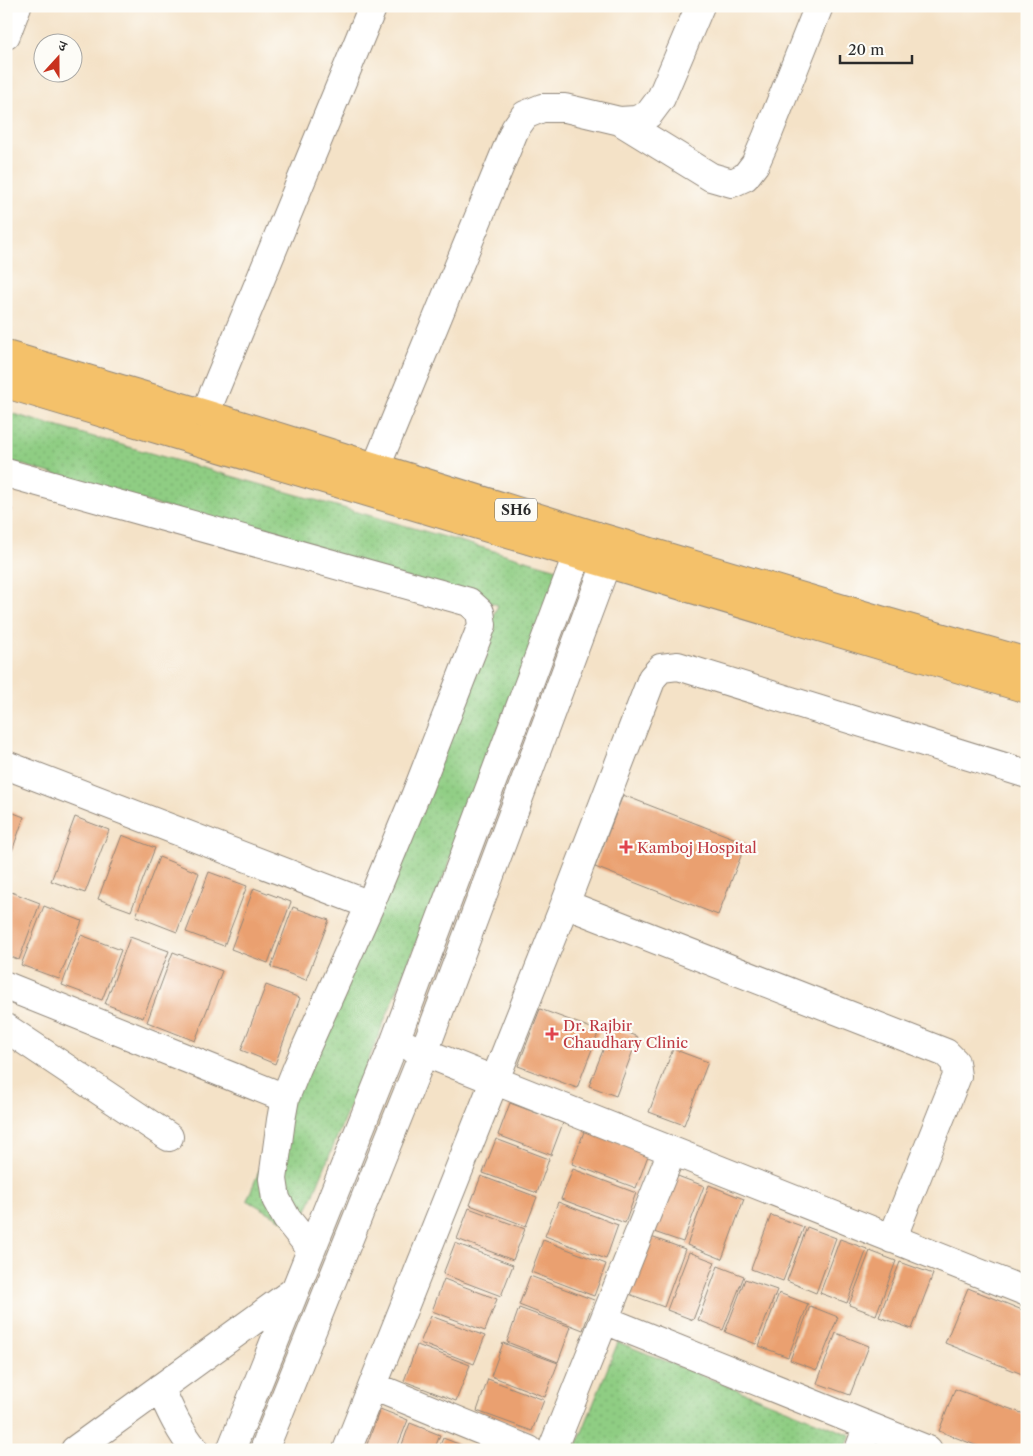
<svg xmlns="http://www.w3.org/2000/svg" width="1033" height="1456" font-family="'Libre Caslon Text','Noto Serif Devanagari',serif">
	<defs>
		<pattern id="park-dots" width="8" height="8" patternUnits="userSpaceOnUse" patternTransform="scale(1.25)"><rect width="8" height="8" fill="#8fcd83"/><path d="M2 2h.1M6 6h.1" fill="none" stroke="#7cb071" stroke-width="1.8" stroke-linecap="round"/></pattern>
	</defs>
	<rect width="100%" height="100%" fill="#fdfcf7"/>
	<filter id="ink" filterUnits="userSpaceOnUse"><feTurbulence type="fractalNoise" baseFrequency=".02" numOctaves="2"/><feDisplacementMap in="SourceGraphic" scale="10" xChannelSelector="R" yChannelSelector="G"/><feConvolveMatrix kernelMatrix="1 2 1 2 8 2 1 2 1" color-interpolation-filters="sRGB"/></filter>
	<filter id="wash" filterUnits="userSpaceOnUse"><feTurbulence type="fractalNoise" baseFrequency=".0096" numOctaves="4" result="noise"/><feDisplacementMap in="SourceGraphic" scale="20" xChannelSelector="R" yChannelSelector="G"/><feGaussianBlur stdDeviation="1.12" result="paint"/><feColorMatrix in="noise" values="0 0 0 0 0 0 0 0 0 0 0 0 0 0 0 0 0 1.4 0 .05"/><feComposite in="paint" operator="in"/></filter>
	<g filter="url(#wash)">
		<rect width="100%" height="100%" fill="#f4e2c7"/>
		<path fill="url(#park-dots)" stroke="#5d7c57" d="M6 412 568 572 299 1230 247 1200 498 605 6 460Z
			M618 1342 851 1435 845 1450H575Z"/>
		<g id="blocks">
			<path fill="#eaa070" d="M6 507 12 509 6 524Z
				M623 795 746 843 718 915 595 867Z
				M6 810 24 817 12 851 6 849Z
				M75 817 109 830 85 893 51 881Z
				M122 835 155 848 131 911 98 899Z
				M159 857 199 873 177 932 136 916Z
				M209 872 247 886 224 946 186 932Z
				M254 888 291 902 268 963 231 949Z
				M6 890 40 903 19 960 6 955Z
				M44 906 82 921 59 979 21 965Z
				M293 907 329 920 306 980 271 967Z
				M81 935 121 950 102 1000 62 985Z
				M130 937 169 951 143 1018 105 1004Z
				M173 952 222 971 195 1041 147 1022Z
				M266 985 300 998 275 1064 241 1050Z
				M540 1009 599 1031 577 1088 518 1066Z
				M612 1027 638 1037 616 1096 589 1086Z
				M673 1049 708 1062 684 1125 649 1112Z
				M510 1103 563 1123 551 1155 498 1135Z
				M585 1129 649 1153 636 1188 572 1164Z
				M496 1139 549 1159 537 1193 483 1173Z
				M573 1169 636 1193 625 1223 561 1199Z
				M675 1175 704 1186 683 1242 654 1232Z
				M481 1176 537 1197 526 1226 470 1205Z
				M709 1185 744 1199 722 1259 687 1245Z
				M558 1202 618 1225 606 1259 545 1236Z
				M469 1208 525 1229 513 1260 457 1239Z
				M771 1215 804 1227 783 1281 751 1269Z
				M807 1227 836 1238 816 1293 787 1281Z
				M651 1237 685 1249 664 1307 629 1294Z
				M840 1239 867 1249 847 1303 820 1293Z
				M543 1240 606 1264 594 1296 531 1272Z
				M455 1243 513 1265 501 1296 443 1274Z
				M870 1251 896 1261 876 1315 849 1305Z
				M689 1252 715 1262 693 1320 667 1310Z
				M900 1262 933 1274 912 1329 879 1317Z
				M718 1266 744 1276 723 1330 698 1320Z
				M530 1276 594 1300 583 1330 519 1305Z
				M444 1279 497 1299 485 1331 432 1311Z
				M745 1279 777 1290 756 1344 725 1332Z
				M968 1288 1027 1312V1376L945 1343Z
				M779 1293 808 1304 788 1357 759 1346Z
				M810 1306 838 1317 817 1370 790 1360Z
				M519 1308 571 1327 558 1362 507 1342Z
				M431 1316 485 1336 474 1364 420 1343Z
				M836 1333 869 1346 850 1395 817 1383Z
				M503 1343 558 1363 545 1397 491 1376Z
				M417 1345 470 1365 456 1401 404 1381Z
				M488 1379 544 1400 532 1431 477 1411Z
				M955 1389 1027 1415V1450H988L939 1431Z
				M380 1409 408 1420 396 1450H365Z
				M410 1423 440 1435 434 1450H400Z
				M443 1438 469 1448 468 1450H438Z"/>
		</g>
	</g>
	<g filter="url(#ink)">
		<use href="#blocks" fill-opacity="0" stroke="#908679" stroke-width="1"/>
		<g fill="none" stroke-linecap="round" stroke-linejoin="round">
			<g stroke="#908679" stroke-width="30">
				<path id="minor" d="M6 35 17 6
					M620 121 711 177 732 183 745 177 755 164 766 139 819 6
					M205 414 373 6
					M376 467 515 129 525 115 542 108H565L620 121 636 120 649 114 661 98 700 6
					M6 473 469 602 480 612 482 625 416 794 370 905 297 1068 285 1098 281 1120 273 1179 276 1199 287 1219 311 1249
					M6 765 370 905
					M565 904 946 1053 955 1062 957 1076 892 1239
					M6 986 285 1098
					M6 1028 169 1137
					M408 1046 1027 1292
					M605 1320 928 1450
					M373 1386 529 1450
					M160 1388C170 1410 179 1431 195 1450
					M75 1450 294 1291
					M231 1450 395 1041 577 555 597 536 606 564 424 1052 264 1450
					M347 1450 565 904 652 678 661 668 678 666 1027 774
					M552 1450 672 1151
					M859 1450 868 1426"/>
			</g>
			<g stroke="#908679" stroke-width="30">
				<path id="major" d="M6 355 205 414 597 536 880 620 1027 662
					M6 384 1027 689"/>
			</g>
			<use href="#minor" stroke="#fff" stroke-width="28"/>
			<use href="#major" stroke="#f4c16a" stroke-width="28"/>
		</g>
	</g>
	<g fill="#e0444e" stroke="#fdfcf7" stroke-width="2">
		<path d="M623.5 839.5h5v5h5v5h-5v5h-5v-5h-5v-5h5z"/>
		<path d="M549.5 1026.5h5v5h5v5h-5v5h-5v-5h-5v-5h5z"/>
	</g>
	<g text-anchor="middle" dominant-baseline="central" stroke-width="4.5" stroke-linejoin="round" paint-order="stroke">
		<rect fill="#fdfcf7" stroke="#6a6a68" stroke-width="1" x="495" y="498.5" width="42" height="23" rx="4"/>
		<g font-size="14" font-weight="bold" fill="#2b2b2b">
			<text x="516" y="510">SH6</text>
		</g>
		<g font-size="15" fill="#be3a42" stroke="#fdfcf7" text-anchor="start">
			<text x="637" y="847">Kamboj Hospital</text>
			<text x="563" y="1025">Dr. Rajbir<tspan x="563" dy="17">Chaudhary Clinic</tspan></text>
		</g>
	</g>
	<rect width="1033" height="1456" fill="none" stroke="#fdfcf7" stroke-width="25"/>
	<g transform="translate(58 58) rotate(21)"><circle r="24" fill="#fdfcf7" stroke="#a9a8a5"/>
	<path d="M0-4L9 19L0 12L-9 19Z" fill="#c8321e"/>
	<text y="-8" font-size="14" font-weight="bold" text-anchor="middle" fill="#2b2b2b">उ</text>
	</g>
	<path d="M840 55v8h72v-8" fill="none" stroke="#2b2b2b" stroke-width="2.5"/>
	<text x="848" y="55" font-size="15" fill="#2b2b2b" stroke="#fdfcf7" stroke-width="4" paint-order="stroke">20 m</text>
</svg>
